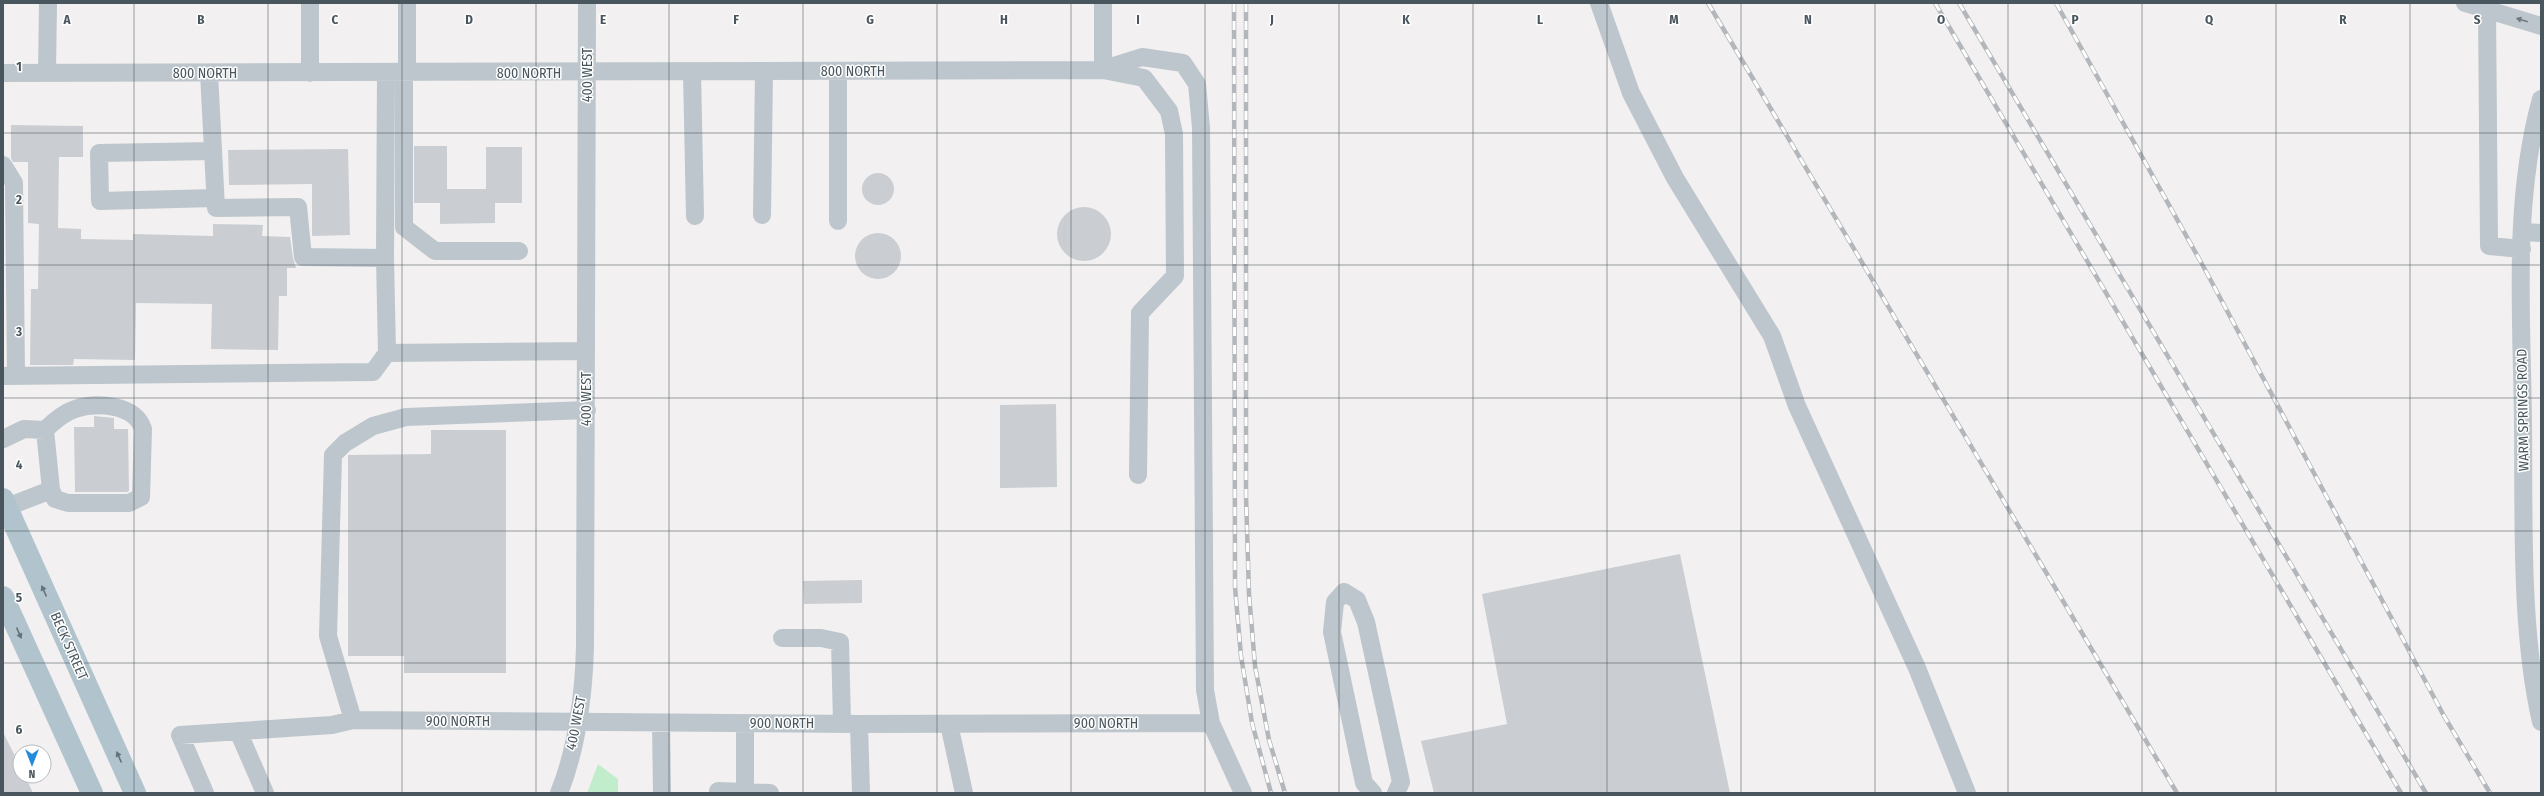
<svg xmlns="http://www.w3.org/2000/svg" width="2544" height="796" font-family="'Fira Sans Condensed',sans-serif">
	<rect width="100%" height="100%" fill="#f2f0f0"/>
	<path fill="#c1edcd" d="M598 764 618 779V793H587Z"/>
	<path fill="#caced2" d="M11 125 83 126V157H59L58 228 81 229V239L133 240V234L213 236V224L263 225 262 236 290 237 293 258 296 268H287V296H279L278 350 211 349 212 304 136 303 135 360 74 359 73 365H30L31 289H38L39 224 28 223V162H13L11 158Z
		M414 146H447V189H486V147H522V203H495V223L440 224V203H414Z
		M348 149 350 235 312 236V184L229 185 228 150Z
		M862 189a16 16 0 1 1 32 0a16 16 0 1 1-32 0Z
		M1057 234a27 27 0 1 1 54 0a27 27 0 1 1-54 0Z
		M855 256a23 23 0 1 1 46 0a23 23 0 1 1-46 0Z
		M1056 404 1057 487 1000 488V405Z
		M94 416 114 418V429H128L129 491 127 492H75L74 427H94Z
		M431 430H506V673H404V656H348V455L431 454Z
		M1680 554 1730 793H1434L1421 741 1507 724 1482 594Z
		M862 580V603L804 604 803 581Z
		M3 732 20 766V776H25L33 793H3Z"/>
	<g fill="none" stroke-linecap="round" stroke-linejoin="round">
		<path stroke="#bdc6cc" stroke-width="18" d="M310 3V73
			M407 3V73
			M1103 3V70
			M1599 3 1631 93 1675 178 1772 336 1797 406 1917 668 1967 793
			M2465 3 2541 26
			M2487 9 2489 246 2522 249
			M1104 69 1142 57 1183 63 1197 84 1201 128 1205 690 1211 723 1243 793
			M838 71V221
			M692 72 695 216
			M3 73 1103 70 1144 78 1169 111 1174 134 1175 276 1140 313 1138 475
			M47 73 48 3
			M209 73 216 208 298 207 303 257 385 258 386 73
			M404 73V227L435 251H519
			M2541 99C2512 204 2522 317 2523 424 2524 519 2520 630 2541 722
			M212 151 99 153 100 201 215 198
			M3 165 14 183 16 375
			M762 215 764 72
			M2523 232 2541 233
			M387 353 586 351
			M3 376 373 372 387 353 385 258
			M3 439 24 429 45 430C54 421 63 413 75 409 97 402 135 404 143 429L141 497 129 503H68L55 499 51 490 45 430
			M7 507 51 490
			M782 638H821L840 642 842 723
			M353 720 328 636 333 455 345 443 373 426 406 417 587 410
			M661 723 662 793
			M745 723V792
			M859 724 861 793
			M949 724 964 793
			M238 731 265 793
			M205 793 180 735 332 725 353 720 859 724 1211 723
			M559 793C577 749 584 692 585 646L587 3
			M718 793V791L770 793
			M1373 793 1364 783 1332 632 1335 602 1344 592 1357 600 1366 622 1401 782 1396 793"/>
		<path stroke="#b1c3cd" stroke-width="22" d="M3 499 135 793
			M3 597 92 793"/>
		<g stroke="#b3b6ba" stroke-width="4.5">
			<path id="rail" d="M1234 3 1235 587 1241 656 1252 723 1271 793
				M1246 3V496L1249 594 1255 666 1269 740 1285 793
				M1708 3 2177 793
				M1935 3 2401 793
				M1959 3 2426 793
				M2056 3 2202 264 2444 716 2490 793"/>
		</g>
		<use href="#rail" stroke="#fff" stroke-width="3" stroke-dasharray="9" stroke-linecap="butt"/>
	</g>
	<defs><path id="oneway-solid" d="M-6-.8H1V-3.2L6.5 0L1 3.2V.8H-6Z"/></defs>
	<use fill="#6c787e" href="#oneway-solid" transform="translate(2522 20) rotate(-163)"/>
	<g fill="#637179">
		<use href="#oneway-solid" transform="translate(44 591) rotate(-114)"/>
		<use href="#oneway-solid" transform="translate(19 633) rotate(66)"/>
		<use href="#oneway-solid" transform="translate(119 757) rotate(-114)"/>
	</g>
	<path fill="none" stroke="#49565d" stroke-width="1" stroke-opacity="0.55" d="M134 3V793M268 3V793M402 3V793M536 3V793M669 3V793M803 3V793M937 3V793M1071 3V793M1205 3V793M1339 3V793M1473 3V793M1607 3V793M1741 3V793M1875 3V793M2008 3V793M2142 3V793M2276 3V793M2410 3V793M3 133H2541M3 265H2541M3 398H2541M3 531H2541M3 663H2541"/>
	<g text-anchor="middle" dominant-baseline="central" stroke-width="3" stroke-linejoin="round" paint-order="stroke">
		<g font-size="14" fill="#49565d" stroke="#fff">
			<text x="853" y="71">800 NORTH</text>
			<text x="205" y="73">800 NORTH</text>
			<text x="529" y="73">800 NORTH</text>
			<text transform="translate(587 75) rotate(-90)">400 WEST</text>
			<text transform="translate(586 399) rotate(-90)">400 WEST</text>
			<text transform="translate(2523 410) rotate(-91)">WARM SPRINGS ROAD</text>
			<text transform="translate(69 646) rotate(66)">BECK STREET</text>
			<text x="458" y="721">900 NORTH</text>
			<text transform="translate(576 723) rotate(-79)">400 WEST</text>
			<text x="782" y="723">900 NORTH</text>
			<text x="1106" y="723">900 NORTH</text>
		</g>
	</g>
	<g font-size="13" text-anchor="middle" font-weight="bold" fill="#49565d" stroke="#fff" stroke-width="3" stroke-linejoin="round" paint-order="stroke">
		<text x="67" y="24">A</text>
		<text x="201" y="24">B</text>
		<text x="335" y="24">C</text>
		<text x="469" y="24">D</text>
		<text x="603" y="24">E</text>
		<text x="736" y="24">F</text>
		<text x="870" y="24">G</text>
		<text x="1004" y="24">H</text>
		<text x="1138" y="24">I</text>
		<text x="1272" y="24">J</text>
		<text x="1406" y="24">K</text>
		<text x="1540" y="24">L</text>
		<text x="1674" y="24">M</text>
		<text x="1808" y="24">N</text>
		<text x="1941" y="24">O</text>
		<text x="2075" y="24">P</text>
		<text x="2209" y="24">Q</text>
		<text x="2343" y="24">R</text>
		<text x="2477" y="24">S</text>
		<text x="19" y="71">1</text>
		<text x="19" y="204">2</text>
		<text x="19" y="336">3</text>
		<text x="19" y="469">4</text>
		<text x="19" y="602">5</text>
		<text x="19" y="734">6</text>
	</g>
	<rect width="2544" height="796" fill="none" stroke="#49565d" stroke-width="8"/>
	<g transform="translate(32 764) rotate(180)"><circle r="19" fill="#ffffff" stroke="#b6bbbe"/>
	<path d="M0-3L7 15L0 10L-7 15Z" fill="#238bda"/>
	<text y="-6" font-size="11" font-weight="bold" text-anchor="middle" fill="#49565d">N</text>
	</g>
</svg>
